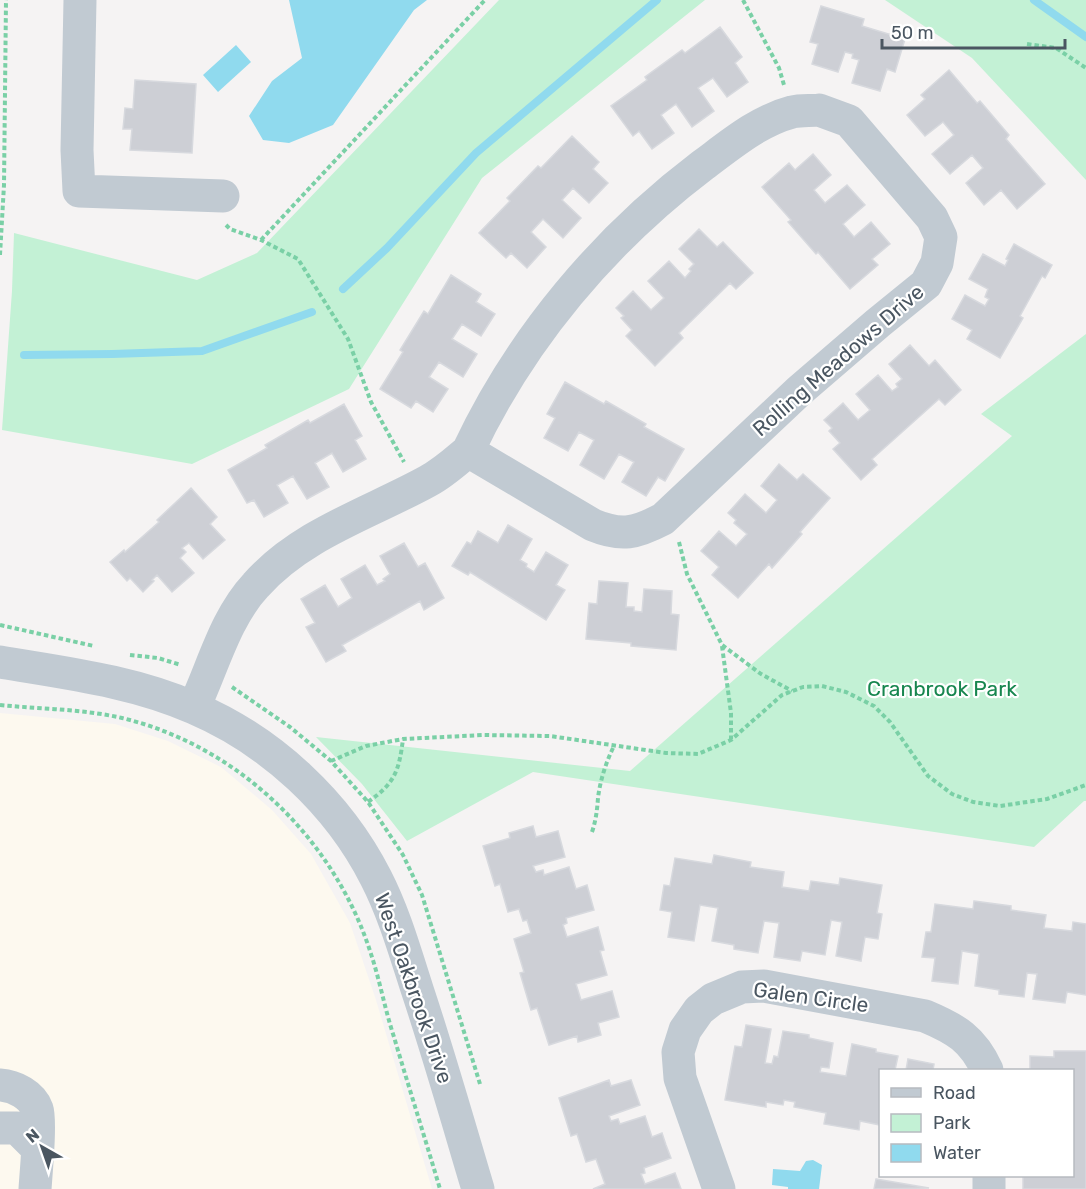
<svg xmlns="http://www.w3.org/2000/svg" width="1086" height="1189" font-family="Rubik,sans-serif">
	<rect width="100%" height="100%" fill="#f5f3f3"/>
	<path fill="#fdf9ef" d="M0 713 115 724 168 741 221 767 272 810 311 854 350 923 376 1000 432 1189H0Z"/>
	<path fill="#c3f1d5" d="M499 0H705L482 178 349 389 192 464 2 430 12 291 14 233 197 280 257 253Z
		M885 0H1086V180L972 58Z
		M1086 334V801H1084L1034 847 533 772 407 841 362 784 316 737 630 771 1012 436 981 414Z"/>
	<path fill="#90daee" d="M289 0H427L414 10 333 125 289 143 263 140 249 116 272 81 302 58Z
		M236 45 251 62 218 92 203 75Z
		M813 1160 822 1165 819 1189H788V1187L772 1185 773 1169 800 1171 806 1161Z"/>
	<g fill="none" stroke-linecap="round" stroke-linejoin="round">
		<path stroke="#90daee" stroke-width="8" d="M1034 0 1086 37
			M343 289 387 248 476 153 657 0
			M24 355 112 354 202 351 312 312"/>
	</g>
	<path fill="#cdcfd5" stroke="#d7d9de" stroke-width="1.5" d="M821 6 864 19 862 26 905 39 895 72 887 69 880 91 852 83 859 60 852 58 853 54 845 52 838 72 812 64 818 44 810 42Z
		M720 27 742 57 735 63 748 82 727 97 713 78 698 88 714 111 692 127 676 104 661 115 674 133 652 149 639 131 633 136 611 106 647 80 645 77 682 50 685 53Z
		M949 70 977 103 980 101 1009 135 1006 139 1045 184 1017 209 1001 190 984 205 966 183 983 168 972 155 950 174 932 154 954 135 943 122 925 136 907 115 925 99 921 95Z
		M135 80 196 84 192 153 130 150 132 129H123L124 119 125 108 133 109Z
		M572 136 599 162 593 169 608 183 589 203 573 188 562 200 581 218 563 238 543 219 531 232 546 247 527 268 511 253 506 258 479 233 510 201 507 198 538 166 541 168Z
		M813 154 831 175 814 190 825 203 847 185 865 205 843 224 854 237 871 222 890 244 872 259 878 265 850 289 818 252 816 254 788 222 791 220 762 187 789 163 795 170Z
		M699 229 717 247 723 242 753 273 736 289 730 283 679 333 683 338 655 366 626 336 632 330 621 318 624 316 616 308 633 291 651 310 664 298 648 281 669 261 685 278 691 271 689 269 694 264 679 249Z
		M1014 244 1052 265 1045 278 1042 276 1020 316 1023 318 1000 358 967 339 972 330 952 319 965 295 985 306 989 299 985 297 988 289 969 279 983 254 1005 266 1008 260 1006 259Z
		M451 275 481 294 476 302 495 314 481 336 462 324 452 339 477 354 463 377 439 362 429 377 448 389 433 412 416 401 411 408 380 389 403 352 400 350 424 311 428 314Z
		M910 345 929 366 935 360 961 390 945 405 939 399 872 459 877 465 861 480 833 449 840 443 829 431 832 428 824 420 843 403 858 420 870 410 856 394 878 375 892 391 898 387 896 384 902 379 889 364Z
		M565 382 604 404 606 401 646 424 644 427 684 449 665 481 658 477 646 496 622 482 634 462 619 454 604 479 580 465 594 440 579 432 568 451 544 438 555 418 547 414Z
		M344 404 362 436 355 440 366 459 343 472 332 453 315 463 329 487 307 499 293 476 277 485 288 503 264 517 254 500 247 503 228 470 267 448 265 445 308 420 310 423Z
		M779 464 797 480 803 474 830 498 800 532 802 534 772 568 769 564 738 598 712 575 719 567 701 551 719 531 736 546 747 534 734 523 736 520 728 513 745 494 766 513 777 500 761 486Z
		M191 488 217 517 210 524 225 540 203 559 189 543 182 548 186 552 180 558 194 573 172 592 157 575 152 580 154 581 143 592 130 578 127 581 110 562 124 550 125 552 159 522 157 520Z
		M508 525 532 539 520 560 527 564 526 567 534 572 546 552 568 565 556 585 565 590 546 620 470 572 468 575 452 566 467 542 471 544 478 531 498 543Z
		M404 543 418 567 425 563 444 598 424 610 420 601 342 645 346 651 326 662 306 627 315 623 301 599 325 585 338 607 352 598 341 579 365 565 377 585 385 581 383 579 390 574 380 556Z
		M599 581 628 583 626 607H634V611L642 612 644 589 672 591 671 614 679 615 676 650 631 646V643L586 639 589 603 597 604Z
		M533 826 536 837 558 831 565 857 533 866 536 872 543 870 544 875 569 867 576 889 587 885 594 910 566 918 567 923 563 925 567 937 598 927 604 950 600 951 607 975 576 984 581 1000 612 991 619 1017 598 1023 601 1035 578 1042 577 1036 549 1045 537 1008 531 1010 520 973 524 972 514 939 531 933 527 920 523 921 519 909 508 912 500 884 495 886 483 846 510 838 509 833Z
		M714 855 751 862 750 867 784 872 782 887 809 891 811 881 839 885 840 878 882 885 877 913 882 914 878 939 865 937 861 961 836 956 842 922 831 920 825 955 802 951 800 961 774 957 779 923 764 921 758 953 734 949V945L712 941 718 908 700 905 694 941 668 937 672 912 660 910 664 885 670 886 675 858 712 864Z
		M974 901 1011 906V910L1046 915 1044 928 1072 931 1073 922 1086 924V995L1067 992 1065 1003 1033 999 1037 974 1027 973 1024 997 999 994V990L975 986 979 954 962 951 958 984 932 981 935 958 922 957 926 932H931L935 904 973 909Z
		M746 1025 771 1029 765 1063 772 1064 774 1056 778 1057 783 1031 809 1035V1038L833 1043 829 1068 821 1067 820 1072 846 1076 852 1044 876 1049V1052L898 1056 895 1070H880V1125L860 1121 859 1130 824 1124 826 1113 794 1107 795 1102 784 1100 783 1105 766 1102V1107L725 1100 735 1046 742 1047Z
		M1054 1051H1086V1189H1023V1176H1072V1070H1030V1056L1054 1057Z
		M908 1059 934 1064 933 1070H906Z
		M609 1080 611 1086 631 1080 640 1105 609 1116 611 1121 618 1119 620 1124 645 1116 652 1137 662 1133 666 1145 671 1158 644 1168 645 1173 641 1174 645 1184 675 1173 681 1189H593L605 1184 596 1159 586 1162 577 1134 571 1136 559 1098Z
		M876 1179 929 1188 874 1189Z"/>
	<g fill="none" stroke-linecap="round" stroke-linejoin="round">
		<path stroke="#7ad0a6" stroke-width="4" stroke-dasharray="4.5 3" stroke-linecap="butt" d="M743 0 779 68 784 85
			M1027 44 1056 48 1086 68
			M226 225 230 229 261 240 298 259 348 339 371 402 404 462
			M261 240 485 0
			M0 255 4 185 6 0
			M679 542 687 574 722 645 761 674 792 691
			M0 625 94 646
			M722 646 731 713V739
			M130 655 158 658 181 665
			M232 687 290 727 331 761 368 802 403 855 422 895 480 1084
			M0 705C40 709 83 709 122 718 239 746 335 840 371 954 380 981 385 1010 394 1037 409 1088 425 1138 440 1189
			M331 761 366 746 403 739 483 735 550 736 666 753 698 754 731 740 782 695 803 687 822 686 846 692 874 706 890 722 928 776 952 794 973 802 1000 806 1047 799 1086 785
			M368 802C395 783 399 771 403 739
			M592 832C596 820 597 811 598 798 600 781 606 762 614 746"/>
		<path stroke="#c1cad2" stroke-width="33" d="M80 0 77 150 79 191 223 196
			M819 110 849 121 932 218 941 237 937 263 926 284 878 323 799 391 663 519C636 533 622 537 593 525L468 451C521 338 604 240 703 165 730 145 758 121 792 112 801 110 811 111 819 110Z
			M0 662C65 673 133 681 194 708 271 741 338 803 376 878 394 913 405 952 417 989 439 1055 458 1122 478 1189
			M194 707C213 667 225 618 256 585 301 534 370 513 428 481 443 473 455 462 468 451
			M0 1085C15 1086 32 1095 37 1109 41 1120 36 1174 35 1189
			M0 1128H17L37 1148
			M719 1189 680 1078 678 1052 685 1030 699 1010 713 999 742 987 764 986 925 1016C956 1029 973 1039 987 1070
			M989 1189V1176"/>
	</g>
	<g text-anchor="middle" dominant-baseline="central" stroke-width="4.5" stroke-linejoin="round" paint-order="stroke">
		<g font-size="21" fill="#4a5661" stroke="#fff">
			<text transform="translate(838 360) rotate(-41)">Rolling Meadows Drive</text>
			<text transform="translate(414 988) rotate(71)">West Oakbrook Drive</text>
			<text transform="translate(811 997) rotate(8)">Galen Circle</text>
		</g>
		<g font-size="21" fill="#17864f" stroke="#fff">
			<text x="942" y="688">Cranbrook Park</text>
		</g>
	</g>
	<rect x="879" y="1069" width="195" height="108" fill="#ffffff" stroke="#b7bbc0" stroke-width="1.5"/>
	<rect x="891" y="1088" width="30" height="9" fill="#c1cad2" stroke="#b7bbc0" stroke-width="1.5"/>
	<text x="933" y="1099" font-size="18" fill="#4a5661">Road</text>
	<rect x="891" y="1114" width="30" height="18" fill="#c3f1d5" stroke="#b7bbc0" stroke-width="1.5"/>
	<text x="933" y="1129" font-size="18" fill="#4a5661">Park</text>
	<rect x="891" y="1144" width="30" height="18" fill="#90daee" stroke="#b7bbc0" stroke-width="1.5"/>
	<text x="933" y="1159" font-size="18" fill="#4a5661">Water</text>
	<g transform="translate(42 1147) rotate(320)" stroke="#ffffff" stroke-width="4.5" paint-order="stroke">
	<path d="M0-4.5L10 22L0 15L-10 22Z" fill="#4a5661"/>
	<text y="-9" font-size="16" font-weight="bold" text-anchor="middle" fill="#4a5661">N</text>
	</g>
	<path d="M882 39v9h183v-9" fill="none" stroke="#4a5661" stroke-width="3"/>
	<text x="891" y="39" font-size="18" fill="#4a5661" stroke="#ffffff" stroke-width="4.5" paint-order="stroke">50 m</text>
</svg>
